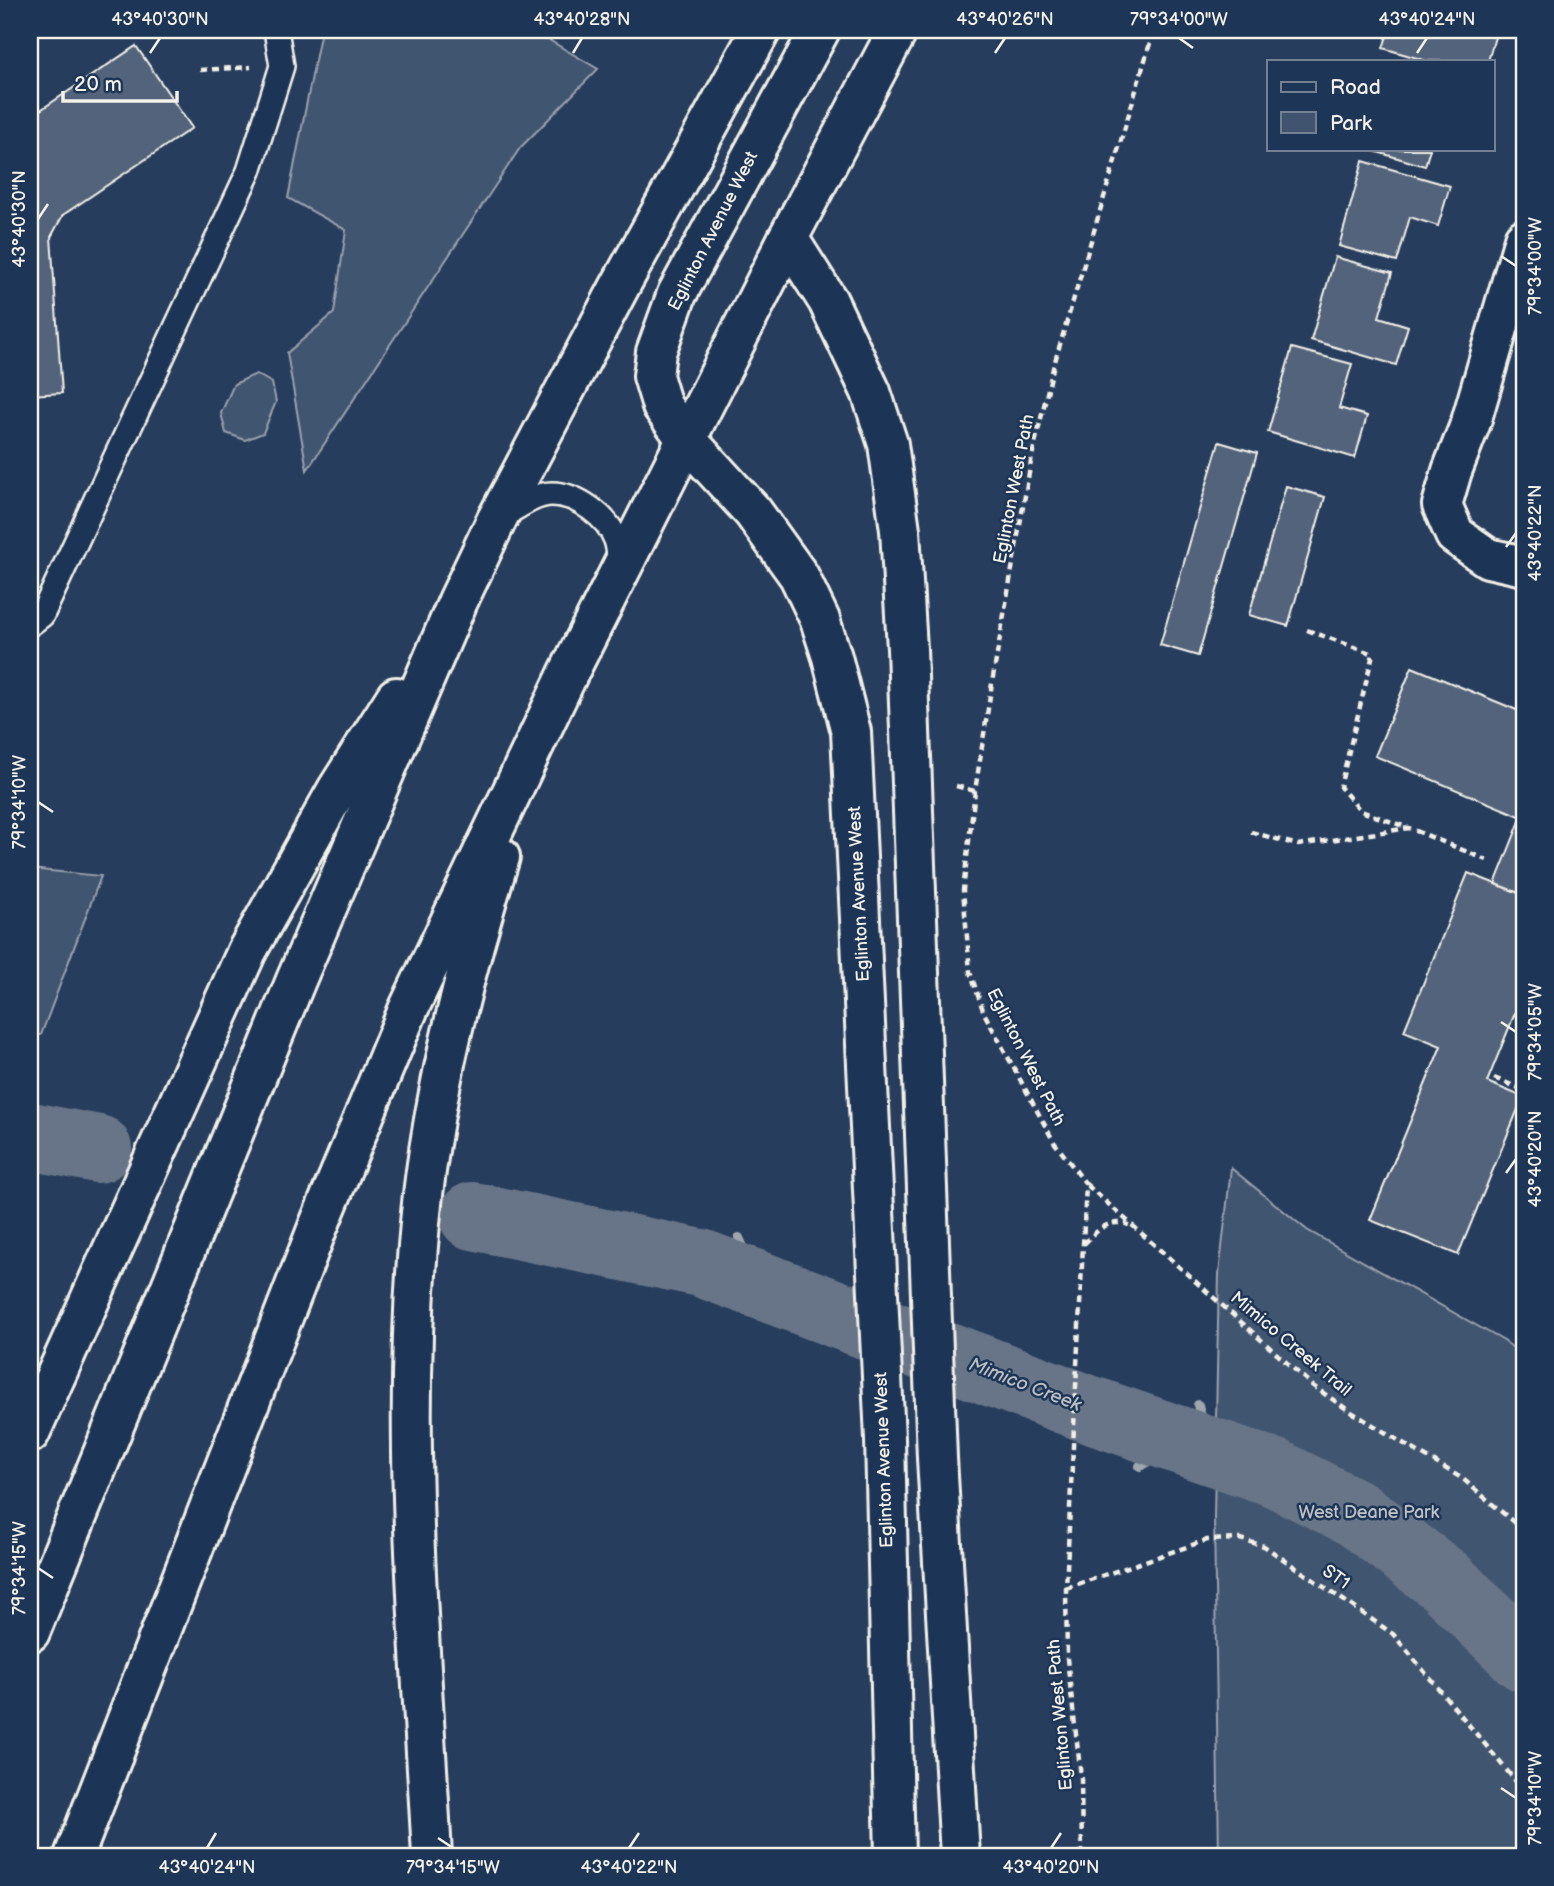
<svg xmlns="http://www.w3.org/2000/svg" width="1554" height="1886" font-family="'Balsamiq Sans',sans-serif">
	<rect width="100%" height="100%" fill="#263d5d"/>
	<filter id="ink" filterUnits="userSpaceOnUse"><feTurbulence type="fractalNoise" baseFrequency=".0143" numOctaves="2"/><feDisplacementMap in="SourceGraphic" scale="14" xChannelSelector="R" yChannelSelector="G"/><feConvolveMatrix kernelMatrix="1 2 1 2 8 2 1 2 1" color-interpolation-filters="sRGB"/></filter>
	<g filter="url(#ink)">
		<path fill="#40546f" stroke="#9aa2ac" stroke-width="2" d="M321 30H532L598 69 520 148 307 470 287 353 334 313 346 230 288 198Z
			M256 374 272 383 276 402 263 433 245 440 226 433 221 413 234 384Z
			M30 869 101 876 41 1035 30 1034Z
			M1231 1168 1307 1230 1504 1341 1524 1356V1856H1219L1214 1517 1219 1274Z"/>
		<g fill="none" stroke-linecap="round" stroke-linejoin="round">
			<path stroke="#9fa7ae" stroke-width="10" d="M739 1238 761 1287
				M1198 1405 1210 1451
				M1140 1466 1184 1442"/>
			<path stroke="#677588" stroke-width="68" d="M30 1136 98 1149
				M473 1216 701 1263 1091 1410 1275 1473 1357 1514 1445 1581 1524 1658"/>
		</g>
		<path fill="#52647b" stroke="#f4f1e8" stroke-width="2" d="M1389 30H1497L1488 61H1427L1383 48Z
			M136 46 192 128 63 215 51 237 62 393 30 395V117Z
			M1367 149H1430L1425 166Z
			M1363 161 1450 186 1438 226 1410 217 1397 262 1339 246Z
			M1335 257 1392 273 1379 317 1408 326 1396 365 1311 340Z
			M1292 348 1352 364 1339 408 1367 416 1355 458 1268 432Z
			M1219 442 1257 453 1198 656 1160 645Z
			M1286 486 1325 497 1288 626 1249 615Z
			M1412 667 1524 713V811L1522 817 1375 756Z
			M1524 811V895L1495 884Z
			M1468 873 1524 895V991L1487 1082 1523 1097 1458 1255 1370 1220 1441 1046 1404 1031Z"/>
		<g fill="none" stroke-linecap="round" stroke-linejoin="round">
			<g stroke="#f4f1e8" stroke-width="28">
				<path id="lane" d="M502 516C517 508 534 494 552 494 577 494 608 517 616 540 619 548 619 559 620 567
					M30 624 42 615 249 171 282 66 276 30"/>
			</g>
			<g stroke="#f4f1e8" stroke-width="44">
				<path id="street" d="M1524 239 1471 422 1452 471 1442 505 1455 535 1488 558 1524 566"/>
			</g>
			<g stroke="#f4f1e8" stroke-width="44">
				<path id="primary" d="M820 30 677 294 656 352 653 376 662 406 687 440 753 512 799 576 820 620 832 657 851 732 885 1439 895 1856
					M898 30 788 238 828 301 871 392 888 444 900 530 907 649 937 1458 960 1856"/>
			</g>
			<g stroke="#f4f1e8" stroke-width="44">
				<path id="highway" d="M30 1433 247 951 337 790 396 697
					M30 1632 296 980 458 601 497 519 620 286 761 30
					M74 1856 318 1227 408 1010 569 672 788 238
					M432 1856C421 1646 400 1433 420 1223 431 1103 464 972 500 857"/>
			</g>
			<path stroke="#f4f1e8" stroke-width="4.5" stroke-dasharray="7 5" stroke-linecap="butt" d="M200 70 251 67
				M1307 630 1373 654 1340 787 1361 811 1409 828
				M956 786 975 791
				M1251 832 1298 845 1409 828 1487 860
				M1494 1078 1524 1090
				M1087 1185 1313 1386 1348 1410 1463 1479 1524 1531
				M1084 1244C1098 1230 1108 1218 1129 1225
				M1066 1588 1207 1540 1240 1539 1264 1546 1393 1634 1524 1791
				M1082 1856 1081 1776 1067 1659 1066 1588 1086 1184 1054 1142 984 1013 970 972 963 890 975 791 993 677 1032 456 1053 368 1154 30"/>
			<use href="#lane" stroke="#1d3557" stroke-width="23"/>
			<use href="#street" stroke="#1d3557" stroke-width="38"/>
			<use href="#primary" stroke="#1d3557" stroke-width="38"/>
			<use href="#highway" stroke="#1d3557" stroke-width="38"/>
		</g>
	</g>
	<path fill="none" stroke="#f4f1e8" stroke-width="2.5" d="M1179 38 1193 48M150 53 160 38M573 53 582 38M995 53 1005 38M1417 53 1427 38M38 219 48 204M1501 256 1516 266M1506 547 1516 533M38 802 53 812M1501 1022 1516 1032M1506 1173 1516 1159M38 1568 53 1578M1501 1788 1516 1798M438 1838 453 1848M207 1848 216 1833M629 1848 639 1833M1051 1848 1061 1833"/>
	<g text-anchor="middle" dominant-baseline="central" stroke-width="5" stroke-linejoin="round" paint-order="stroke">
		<g font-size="18" fill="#f4f1e8" stroke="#1d3557">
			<text transform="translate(713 231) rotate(-63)">Eglinton Avenue West</text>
			<text transform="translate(1014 489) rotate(-79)">Eglinton West Path</text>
			<text transform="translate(859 894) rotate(-93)">Eglinton Avenue West</text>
			<text transform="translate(1026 1057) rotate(63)">Eglinton West Path</text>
			<text transform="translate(1291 1344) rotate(40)">Mimico Creek Trail</text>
			<text transform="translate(884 1460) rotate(-92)">Eglinton Avenue West</text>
			<text transform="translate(1336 1577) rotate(35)">ST1</text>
			<text transform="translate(1060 1715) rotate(-95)">Eglinton West Path</text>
		</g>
		<g font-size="18" fill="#bec2c4" stroke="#1d3557">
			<text x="1369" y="1512">West Deane Park</text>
		</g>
		<g font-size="19" font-style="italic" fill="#bcbfc2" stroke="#1d3557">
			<text transform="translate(1025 1385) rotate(21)">Mimico Creek</text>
		</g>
	</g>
	<rect width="1554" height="1886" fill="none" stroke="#1d3557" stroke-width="77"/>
	<rect x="1267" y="60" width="228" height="91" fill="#1d3557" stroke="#738091" stroke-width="2"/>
	<rect x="1281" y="82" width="35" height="10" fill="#1d3557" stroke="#738091" stroke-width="2"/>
	<text x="1330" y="94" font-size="21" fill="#f4f1e8">Road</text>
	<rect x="1281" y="112" width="35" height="21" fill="#40546f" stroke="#738091" stroke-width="2"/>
	<text x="1330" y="130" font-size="21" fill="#f4f1e8">Park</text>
	<path d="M63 91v10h114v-10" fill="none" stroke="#f4f1e8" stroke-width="3.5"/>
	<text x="74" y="91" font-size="21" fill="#f4f1e8" stroke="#1d3557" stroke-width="5" paint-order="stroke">20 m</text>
	<rect x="38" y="38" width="1478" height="1810" fill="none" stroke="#f4f1e8" stroke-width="2.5"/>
	<g font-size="18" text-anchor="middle" fill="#f4f1e8">
		<text x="160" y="25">43°40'30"N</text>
		<text x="582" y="25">43°40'28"N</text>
		<text x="1005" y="25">43°40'26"N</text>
		<text x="1179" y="25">79°34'00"W</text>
		<text x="1427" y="25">43°40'24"N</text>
		<text transform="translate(19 219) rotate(-90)" y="6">43°40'30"N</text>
		<text transform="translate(1535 266) rotate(-90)" y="6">79°34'00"W</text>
		<text transform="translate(1535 533) rotate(-90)" y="6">43°40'22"N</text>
		<text transform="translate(19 802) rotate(-90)" y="6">79°34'10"W</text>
		<text transform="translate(1535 1032) rotate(-90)" y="6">79°34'05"W</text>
		<text transform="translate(1535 1159) rotate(-90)" y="6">43°40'20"N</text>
		<text transform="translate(19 1568) rotate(-90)" y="6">79°34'15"W</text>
		<text transform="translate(1535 1798) rotate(-90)" y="6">79°34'10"W</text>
		<text x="207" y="1873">43°40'24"N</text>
		<text x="453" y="1873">79°34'15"W</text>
		<text x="629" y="1873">43°40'22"N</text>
		<text x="1051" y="1873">43°40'20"N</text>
	</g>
</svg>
